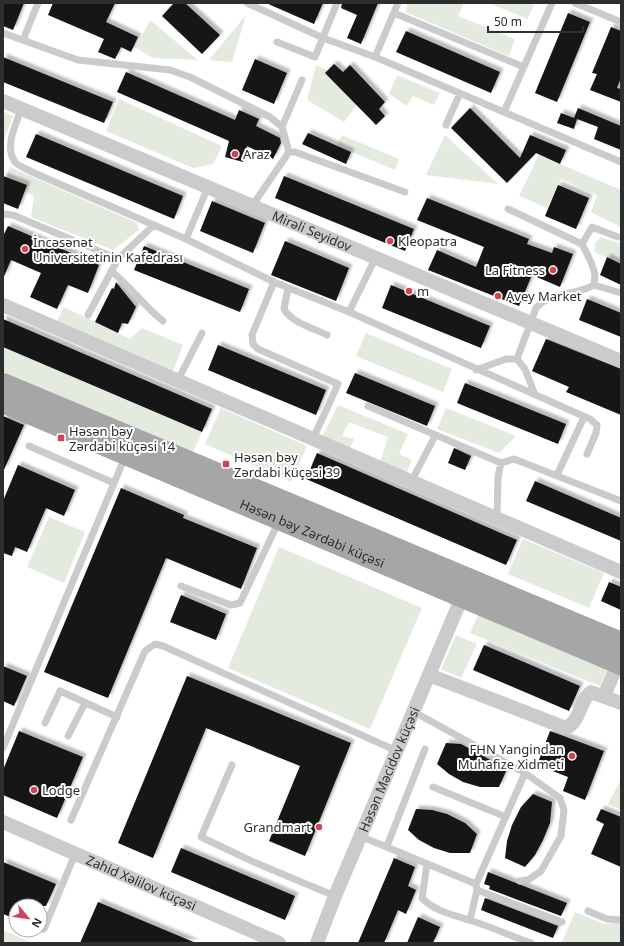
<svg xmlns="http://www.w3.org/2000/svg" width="624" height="946" font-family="'Noto Sans',sans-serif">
	<defs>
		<filter id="shadow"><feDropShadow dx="3.5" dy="-3.5" stdDeviation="1" flood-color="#0004"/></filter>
	</defs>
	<rect width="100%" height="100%" fill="#fff"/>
	<path fill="#e5eade" d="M408 3H464L458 16 515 39 509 56 405 12Z
		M489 3H535L527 19Z
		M246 15 232 62 209 60Z
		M150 20 198 60 153 58 136 48Z
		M316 65 328 70 357 105 344 122 307 100Z
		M397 75 440 93 434 105 413 96 407 106 389 94Z
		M119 99 222 146 213 164 193 168 106 131Z
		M3 111 13 116 3 143Z
		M342 135 399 159 395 170 337 146Z
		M445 135 498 184 426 175Z
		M540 152 560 164 621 190V230L619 226 591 212 597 195 561 179 547 208 519 196Z
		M10 167 137 223 139 230 113 250 31 217 34 196 4 181Z
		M601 237 619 243 621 239V264L594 252 595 243Z
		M64 307 130 339 142 328 183 345 173 371 56 323Z
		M366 333 452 369 443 392 356 356Z
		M3 347 202 432 193 452 3 372Z
		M338 405 408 434 399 454 412 460 407 472 380 463 388 437 349 422 342 436 354 439 349 450 322 437Z
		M221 408 307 446 291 482 205 444Z
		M446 408 516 436 499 453 437 429Z
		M49 517 85 532 64 583 27 567Z
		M523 539 604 573 589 608 508 574Z
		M279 547 422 608 370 729 228 668Z
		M478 615 607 669 600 686 470 633Z
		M456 635 477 644 461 678 441 669Z
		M621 779V810L608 804Z
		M575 912 604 924 621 923V943L562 942Z
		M3 930 32 943H3Z"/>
	<path fill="#151515" filter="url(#shadow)" d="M3 3H24L13 30 3 26Z
		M53 3H115L106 22 138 37 131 52 121 47 115 59 98 52 104 39 48 15Z
		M174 3H185L220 35 202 54 162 16Z
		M266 3H323L314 24Z
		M342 3H378L361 44 347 38 357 15 341 8Z
		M568 13 590 22 557 102 535 93Z
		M611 27 621 31V78L617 88 621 89V102L590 90 597 74 592 73Z
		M406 31 500 72 491 93 396 52Z
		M3 57 113 102 104 123 3 82Z
		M255 59 287 73 274 104 242 90Z
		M334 64 343 72 350 65 385 102 379 109 385 116 376 125 325 73Z
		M126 72 235 120 239 110 259 119 256 126 280 138 281 143 273 159 247 146 243 162 225 157 229 141 117 92Z
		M470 108 520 158 530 135 566 150 560 164 536 153 507 183 451 128Z
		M578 108 621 126V150L594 139 598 127 577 119 574 129 557 123 561 113 574 118Z
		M308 133 351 152 346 164 302 144Z
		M36 134 183 196 174 219 26 157Z
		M3 176 27 185 18 209 3 203Z
		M284 176 414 229 405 251 275 198Z
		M558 185 589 198 576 229 545 216Z
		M427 198 529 239 527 244 552 253 554 247 573 254 560 287 532 275 519 306 428 270 437 250 476 267 484 247 417 220Z
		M212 201 265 223 253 253 200 231Z
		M8 226 99 265 88 293 68 285 57 309 30 297 41 273 11 260 3 279V236Z
		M285 241 349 268 336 301 271 275Z
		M144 246 249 289 240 312 134 270Z
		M607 257 621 264V285L600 275Z
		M116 282 136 307 128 324 122 323 118 333 95 322 112 288 114 289Z
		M391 285 490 326 481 348 382 308Z
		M587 299 621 313V337L579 320Z
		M3 319 212 409 202 432 3 347Z
		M546 339 621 369V415L566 392 569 387 532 371Z
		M218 345 326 390 316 415 208 370Z
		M355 373 435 406 427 426 346 393Z
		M465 383 566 424 558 444 457 403Z
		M3 416 24 425 3 472Z
		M454 448 471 456 465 470 448 463Z
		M317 453 517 540 506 565 306 479Z
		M18 465 75 490 64 516 46 508 27 552 15 547 12 556 3 553V501Z
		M535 481 621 518V541L526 501Z
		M121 488 184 515 183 518 257 548 241 589 166 558 108 698 44 672Z
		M609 582 621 587V610L601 601Z
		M181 595 226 614 216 640 170 622Z
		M484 645 580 686 569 711 473 670Z
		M3 666 27 676 14 706 3 701Z
		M187 676 351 743 305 856 269 841 300 766 206 728 153 858 118 843Z
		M19 731 83 757 57 818 3 795V770Z
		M550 731 604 751 585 800 563 791 568 777 537 765Z
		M446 743 461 744 507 769 499 787H480L463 782 449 774 437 764Z
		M533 794 552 802 550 823 543 840 535 855 525 867 505 858 507 841 512 825 521 807Z
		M416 809 432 810 447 814 465 823 477 834 470 853H450L434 848 419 840 408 830Z
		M601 809 621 817V867L591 854 604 824 596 820Z
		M181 848 295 896 285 920 171 872Z
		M394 858 415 867 408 886 416 890 406 914 398 910 384 943H358Z
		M3 862 56 884 46 906H16V919L3 914Z
		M488 872 567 903 561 916 489 889 490 886 484 884Z
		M485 898 558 926 553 938 481 910Z
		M98 902 196 943H80Z
		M418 917 440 927 433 943H407Z"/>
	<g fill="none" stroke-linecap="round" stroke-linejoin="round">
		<path stroke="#cbcbcb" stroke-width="7" d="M247 3 323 38 375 57 621 162
			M575 3 621 22
			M394 13 524 67
			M3 33 78 60 170 70 190 77 270 117 282 127 289 152
			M23 40 38 3
			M277 42 315 57 337 3
			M375 57 398 3
			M21 109C16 125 4 146 15 162 18 166 27 169 32 172L186 239 274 282 349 312 590 419 597 425 596 433 587 454
			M504 112 552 3
			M446 125 460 93
			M282 127 302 80
			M252 206 289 152H295L405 192
			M508 209 582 244 591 262 595 274 594 285C575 296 551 291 536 308L517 359
			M3 214 13 215 118 259 154 225
			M186 239 208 187
			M582 244 592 227 618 237
			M111 271C130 286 144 306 163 321
			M274 282 252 335 253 344 258 349 338 384 313 439
			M594 285 621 293
			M288 288 284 309C292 323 313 328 327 335
			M349 312 376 257
			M88 315 118 259
			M476 370 506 359H517L525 369 535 395
			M178 380 202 333
			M368 406 501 463 514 459 621 501
			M29 446 114 483
			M557 475 584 417
			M411 482 435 436
			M497 519 498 477 501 463
			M181 586 231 605 240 603 279 521
			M414 712 525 773 560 798 564 810 561 836 541 871 528 880 520 881
			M45 723 60 691 117 717
			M68 736 85 703
			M3 748 125 457
			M232 765 201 837 256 863 335 896
			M433 787 506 817
			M71 820 145 651 155 644 163 646 397 751
			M360 836 476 884 477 890 470 920
			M387 846 425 749
			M427 864 422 898C435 912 455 915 472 921 492 927 511 936 531 943
			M476 884 525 773
			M477 890 562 922
			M588 911 607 919 621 920
			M44 929 75 854"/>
		<g stroke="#cbcbcb" stroke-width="14">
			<path id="s1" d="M3 101 621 361"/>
			<path d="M3 305 621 572"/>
			<path d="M429 675 566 728C581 721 579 701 591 692L621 703"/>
			<path d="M604 696 618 663"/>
			<path id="s2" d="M3 822 279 943"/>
			<path id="s3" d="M317 943 335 896 462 597"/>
		</g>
		<g stroke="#a6a6a6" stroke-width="22">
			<path d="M3 384 621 643"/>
			<path id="s4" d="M3 402 621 664"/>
		</g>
	</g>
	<g fill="#d14455" stroke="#fff" stroke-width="1.5">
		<circle cx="235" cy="154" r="4"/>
		<circle cx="390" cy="241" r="4"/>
		<circle cx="25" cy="249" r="4"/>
		<circle cx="553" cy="270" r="4"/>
		<circle cx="409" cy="291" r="4"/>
		<circle cx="498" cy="296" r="4"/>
		<rect x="57" y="434" width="8" height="8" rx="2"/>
		<rect x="222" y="460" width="8" height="8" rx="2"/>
		<circle cx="572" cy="756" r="4"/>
		<circle cx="34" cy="790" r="4"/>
		<circle cx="319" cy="827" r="4"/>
	</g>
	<g text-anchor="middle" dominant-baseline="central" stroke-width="4" stroke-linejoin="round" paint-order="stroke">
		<g font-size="13" fill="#2e2e2e" stroke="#fff" text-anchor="start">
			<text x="243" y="154">Araz</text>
			<text x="398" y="241">Kleopatra</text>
			<text x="33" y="242">İncəsənət<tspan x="33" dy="15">Universitetinin Kafedrası</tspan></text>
			<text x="545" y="270" text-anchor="end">La Fitness</text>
			<text x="417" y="291">m</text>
			<text x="506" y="296">Avey Market</text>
			<text x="69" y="431">Həsən bəy<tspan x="69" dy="15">Zərdabi küçəsi 14</tspan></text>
			<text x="234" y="457">Həsən bəy<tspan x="234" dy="15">Zərdabi küçəsi 39</tspan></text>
			<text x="564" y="749" text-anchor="end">FHN Yangindan<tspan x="564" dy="15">Muhafize Xidmeti</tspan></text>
			<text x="42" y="790">Lodge</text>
			<text x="311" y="827" text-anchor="end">Grandmart</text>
		</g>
		<g font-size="13" fill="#2e2e2e" stroke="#fff">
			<text stroke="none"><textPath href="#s1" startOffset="335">Mirəli Seyidov</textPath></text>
			<text stroke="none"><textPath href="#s4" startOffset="336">Həsən bəy Zərdabi küçəsi</textPath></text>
			<text stroke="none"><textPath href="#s3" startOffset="188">Həsən Məcidov küçəsi</textPath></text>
			<text stroke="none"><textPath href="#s2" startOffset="151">Zahid Xəlilov küçəsi</textPath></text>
		</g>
	</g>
	<rect width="624" height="946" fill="none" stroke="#2e2e2e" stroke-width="8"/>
	<g transform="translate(28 918) rotate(119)"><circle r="19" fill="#ffffff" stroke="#ababab"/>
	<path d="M0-3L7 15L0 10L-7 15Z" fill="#d14455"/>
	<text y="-6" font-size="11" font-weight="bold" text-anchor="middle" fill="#2e2e2e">N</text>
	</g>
	<path d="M488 26v6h95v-6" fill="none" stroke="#2e2e2e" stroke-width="2"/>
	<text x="494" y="26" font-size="12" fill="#2e2e2e" stroke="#ffffff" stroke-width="3" paint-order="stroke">50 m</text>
</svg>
